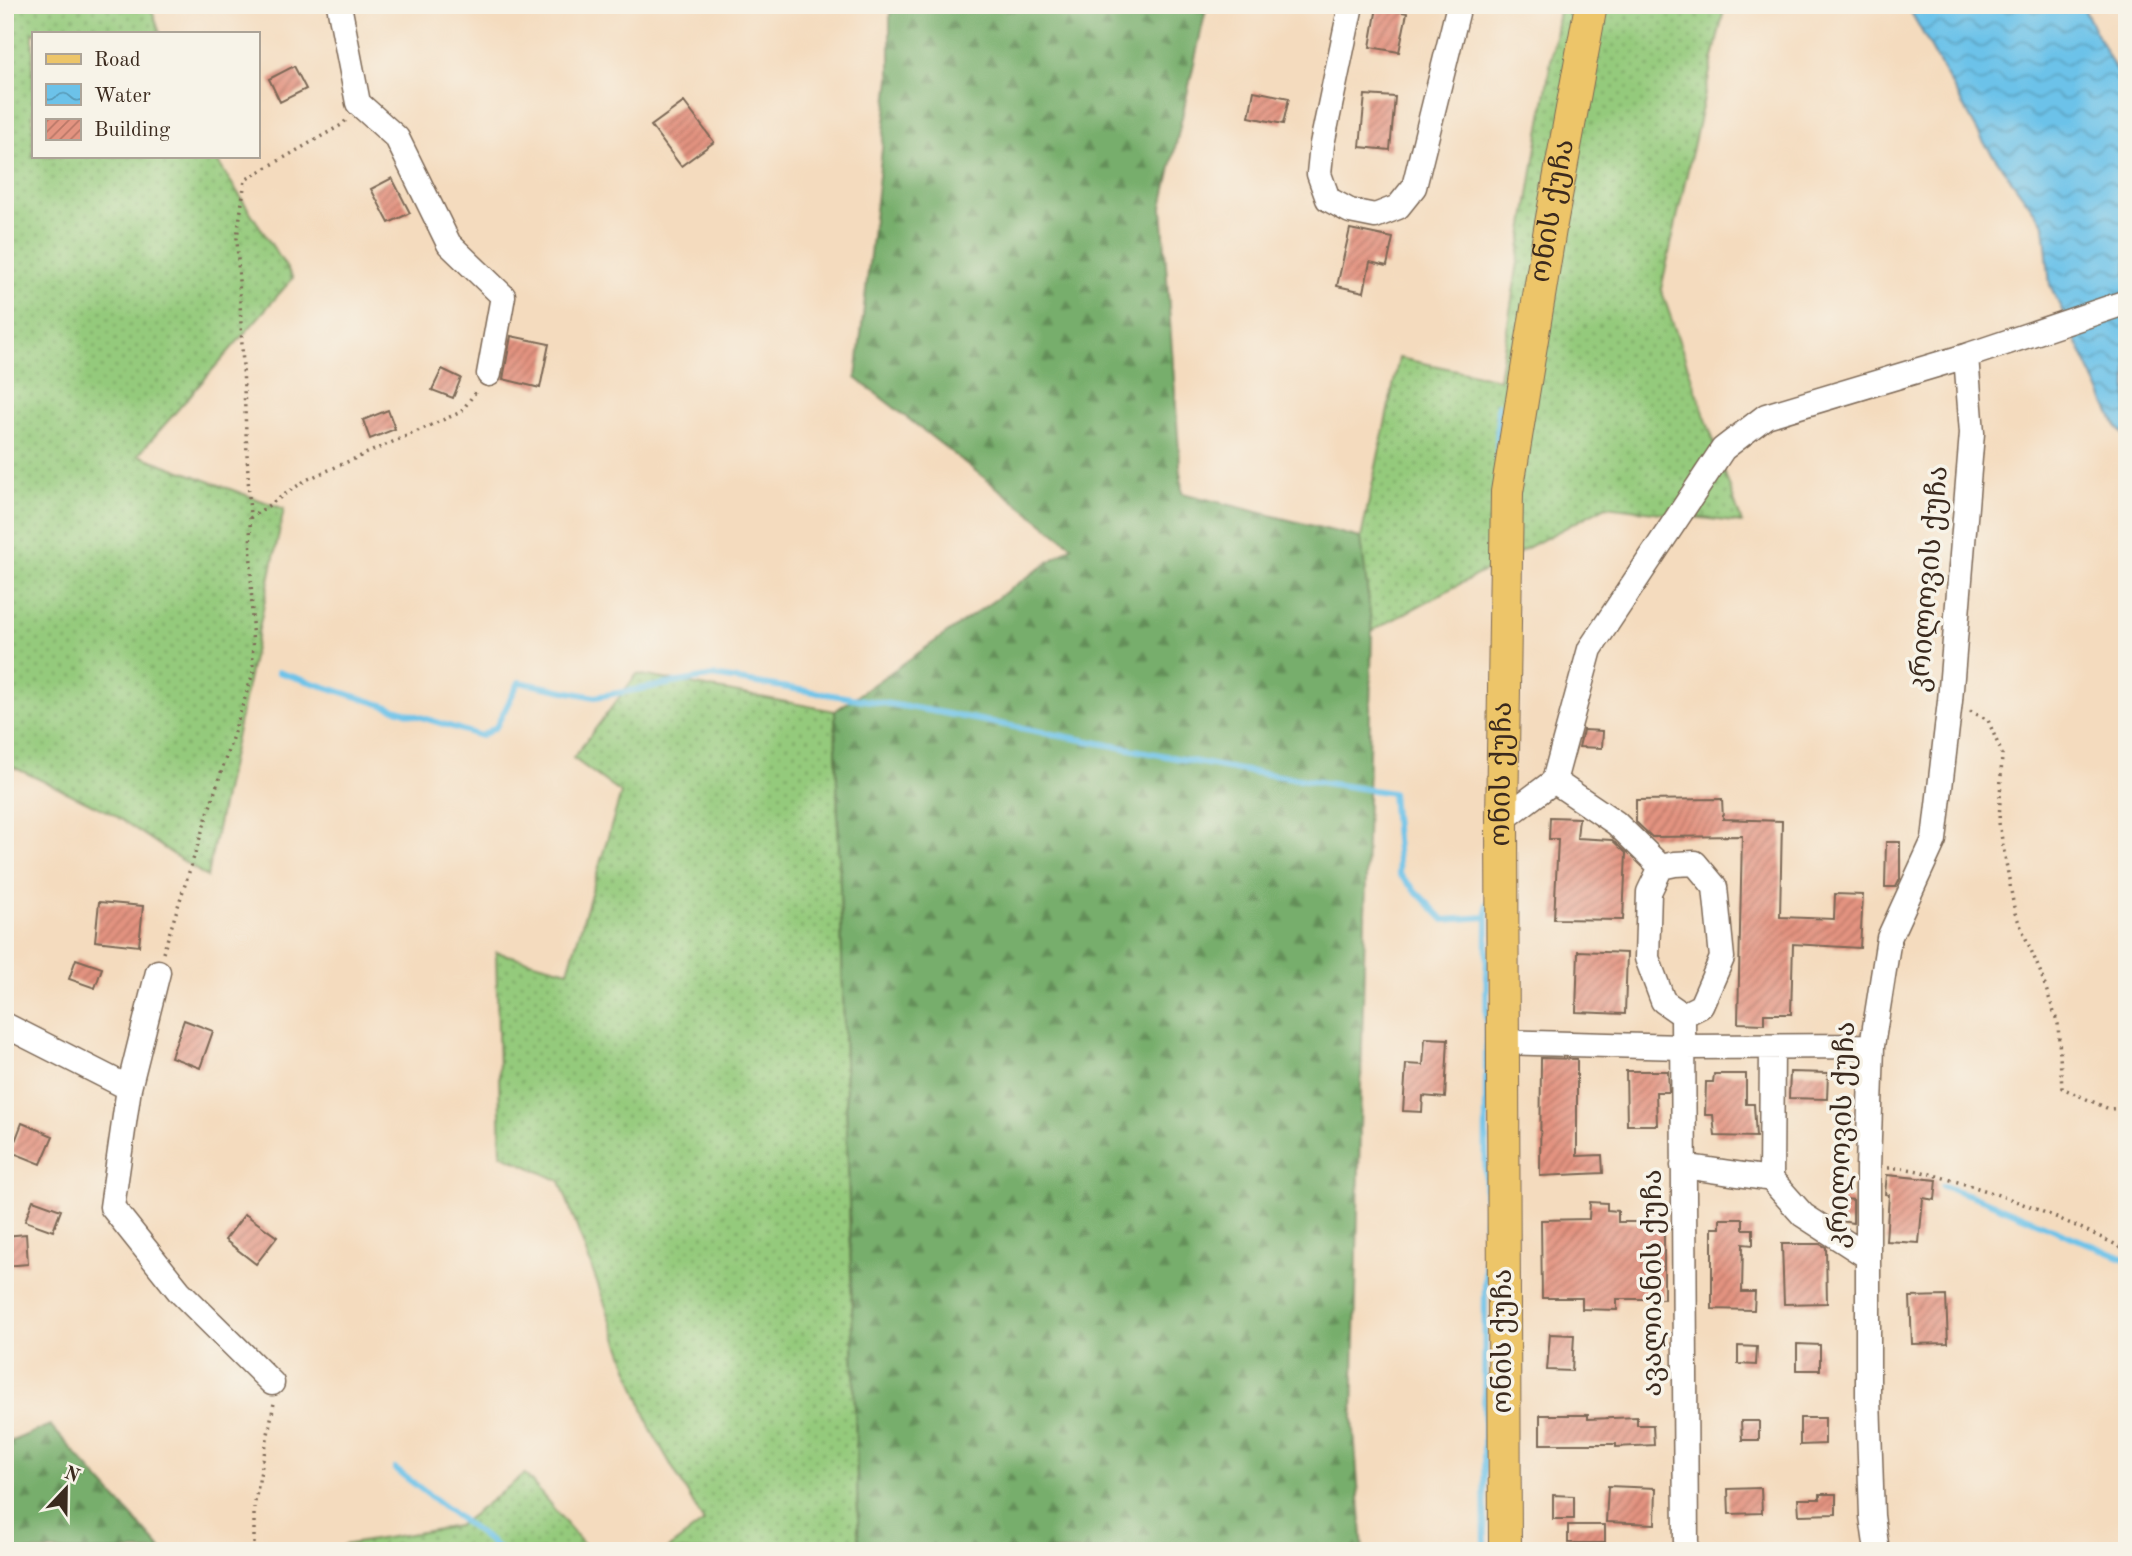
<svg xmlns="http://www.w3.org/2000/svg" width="2132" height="1556" font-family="'Old Standard TT','Noto Serif Georgian',serif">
	<defs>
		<pattern id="grass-dots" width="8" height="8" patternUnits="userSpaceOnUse" patternTransform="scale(1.75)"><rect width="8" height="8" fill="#94ca7c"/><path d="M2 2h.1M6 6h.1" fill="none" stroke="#7aa465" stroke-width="1.8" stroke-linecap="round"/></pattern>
		<pattern id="forest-firs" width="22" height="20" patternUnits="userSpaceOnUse" patternTransform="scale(1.75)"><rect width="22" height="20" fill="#77ae6c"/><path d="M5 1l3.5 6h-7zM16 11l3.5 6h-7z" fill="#638e58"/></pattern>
		<pattern id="water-waves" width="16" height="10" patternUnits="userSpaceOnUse" patternTransform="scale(1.75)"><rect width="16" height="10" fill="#6cc2e9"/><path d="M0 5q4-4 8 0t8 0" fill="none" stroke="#5a9ebc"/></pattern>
		<pattern id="building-hatch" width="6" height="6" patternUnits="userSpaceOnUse" patternTransform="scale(1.75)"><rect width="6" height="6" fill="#e39380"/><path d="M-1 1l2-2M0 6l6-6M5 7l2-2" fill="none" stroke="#b97868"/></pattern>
	</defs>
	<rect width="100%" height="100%" fill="#f7f3e8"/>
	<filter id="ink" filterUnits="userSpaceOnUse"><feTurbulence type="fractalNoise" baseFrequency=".0143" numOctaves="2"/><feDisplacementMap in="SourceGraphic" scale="14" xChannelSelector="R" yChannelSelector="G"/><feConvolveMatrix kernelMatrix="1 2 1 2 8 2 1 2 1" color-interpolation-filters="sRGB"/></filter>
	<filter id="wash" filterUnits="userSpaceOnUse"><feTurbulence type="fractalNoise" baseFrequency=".00686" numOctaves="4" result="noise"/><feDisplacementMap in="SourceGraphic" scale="28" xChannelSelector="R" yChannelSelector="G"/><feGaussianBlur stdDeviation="1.57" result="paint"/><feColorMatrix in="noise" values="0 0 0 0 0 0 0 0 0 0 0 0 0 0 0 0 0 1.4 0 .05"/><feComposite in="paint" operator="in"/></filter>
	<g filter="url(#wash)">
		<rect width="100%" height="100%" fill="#f4dbbe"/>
		<path fill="url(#grass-dots)" stroke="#687a4d" stroke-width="2" d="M5 5H150L160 33H33V156H214L293 278 138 455 284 509 207 877 113 814 5 763Z
			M1560 5H1725L1661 289 1742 523 1606 506 1372 631 1361 538 1399 358 1499 379Z
			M637 674 835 711 859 1551H665L704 1522 651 1430 560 1181 501 1154 496 952 568 971 621 793 573 758Z
			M525 1474 589 1551H346L343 1545 458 1526Z"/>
		<path fill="url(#forest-firs)" stroke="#596c45" stroke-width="2" d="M890 5H1207L1162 207 1182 493 1361 538 1372 631 1353 1418 1363 1551H859L835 711 1072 546 856 378 890 78Z
			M50 1425 163 1551H5V1444Z"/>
		<path fill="url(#water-waves)" stroke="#547684" stroke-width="2" d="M1907 5H2082L2127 92V439L2116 426 2050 285 2044 225 1983 141Z"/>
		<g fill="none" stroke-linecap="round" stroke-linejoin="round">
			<path stroke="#6cc2e9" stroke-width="6" d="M1497 459 1498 405
				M278 672 481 736 496 727 519 682 595 697 713 676 933 711 1233 769 1392 793 1399 874 1444 920 1486 917
				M1943 1186 1984 1200 2127 1260
				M395 1469 502 1551
				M1485 1551 1484 1453 1487 904"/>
		</g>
		<g id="blocks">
			<path fill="url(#building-hatch)" d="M1377 7 1407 13 1399 52 1370 47Z
				M294 66 306 89 280 102 269 79Z
				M1254 91 1289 98 1283 124 1249 117Z
				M1365 95 1395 97 1390 150 1360 147Z
				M684 102 714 142 681 166 651 126Z
				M392 178 410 213 389 223 371 189Z
				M1350 229 1393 238 1387 266 1370 262 1364 292 1337 286Z
				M511 336 549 344 540 388 503 379Z
				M442 369 461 378 453 398 432 390Z
				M388 410 395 429 370 439 363 420Z
				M1583 730 1603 731 1602 748 1579 747Z
				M1722 799 1723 819 1782 821 1780 917 1834 919 1835 894 1863 895 1860 948 1793 944 1791 1014H1764V1024L1738 1023 1742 836 1652 837 1636 822V800Z
				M1550 817 1579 818 1577 838 1612 840 1626 853 1623 920 1554 919 1558 839H1549Z
				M1886 842H1900V879L1896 887H1885Z
				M99 902 143 906 139 946 95 941Z
				M1578 951 1627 953 1625 1014 1576 1012Z
				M76 959 102 968 95 988 69 979Z
				M184 1020 213 1031 200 1068 171 1057Z
				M1425 1038 1448 1039 1445 1098 1423 1096 1422 1112 1403 1111 1406 1064 1423 1065Z
				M1541 1058 1577 1059V1156L1602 1155 1603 1173 1540 1176Z
				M1626 1071H1668L1669 1092H1656L1657 1125H1627Z
				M1790 1072 1828 1073 1827 1099 1789 1098Z
				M1714 1074H1746V1104H1754L1756 1137 1715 1136 1713 1115H1705L1706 1082H1713Z
				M22 1123 53 1136 41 1164 11 1152Z
				M1887 1175 1937 1180 1935 1200 1923 1198 1919 1243 1886 1241 1889 1195 1885 1194Z
				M1838 1198 1853 1200V1223L1840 1221 1835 1218Z
				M33 1200 61 1210 53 1231 25 1221Z
				M1590 1202 1607 1203V1210L1618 1211V1222H1664V1299H1617V1310L1582 1309V1298H1542L1541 1220 1589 1219Z
				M245 1214 277 1237 256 1264 225 1240Z
				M1720 1219H1743V1229H1753V1245L1743 1244 1742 1292H1755L1754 1310 1712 1309V1228H1720Z
				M26 1234 28 1264 5 1266V1236Z
				M1782 1244H1820L1826 1247 1827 1303 1784 1304Z
				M1946 1296 1948 1343 1912 1344 1910 1297Z
				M1550 1334 1574 1335 1572 1371 1547 1370Z
				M1797 1344 1820 1345V1370H1797Z
				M1738 1346 1757 1347 1756 1365 1738 1364Z
				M1540 1415H1588V1419L1637 1417V1425H1653L1654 1445 1616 1447V1444H1540Z
				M1800 1418H1825V1444L1800 1445Z
				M1741 1421H1759V1440H1742Z
				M1608 1486 1656 1488 1655 1524 1606 1522Z
				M1761 1488 1762 1513 1729 1514 1728 1489Z
				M1820 1494H1836V1514L1799 1515 1798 1499H1820Z
				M1553 1495 1574 1496V1519H1553Z
				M1568 1525H1605V1543H1568Z"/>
		</g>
	</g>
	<g filter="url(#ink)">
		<use href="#blocks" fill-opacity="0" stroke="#7c6856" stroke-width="2"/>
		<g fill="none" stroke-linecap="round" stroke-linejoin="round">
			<g stroke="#7c6856" stroke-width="27">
				<path id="minor" d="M339 5 358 103 397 138 449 244 503 296 489 374
					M1351 5 1322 144 1319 174 1328 199 1350 211 1375 216 1398 207 1414 187 1459 5
					M1554 781 1616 823 1661 867
					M1502 820 1554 781 1590 649 1723 449 1766 416 1966 356 2127 302
					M158 972 129 1088 112 1207 179 1291 272 1383
					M1683 1015 1663 1001 1647 958 1649 892 1661 867 1675 864 1695 863 1715 887 1722 958 1701 1006 1683 1015 1686 1551
					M5 1025 129 1088
					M1502 1042 1682 1047 1872 1046
					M1683 1166 1771 1179 1803 1215 1868 1257
					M1771 1179 1772 1047
					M1877 1551 1872 1516 1868 1398V1168L1872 1046 1889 938 1934 840 1950 701 1972 433 1966 356"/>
			</g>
			<g stroke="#7c6856" stroke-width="34">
				<g id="major">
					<path id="s1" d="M1505 1551 1502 820 1507 492 1550 229 1591 5"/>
				</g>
			</g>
			<path stroke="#7c6856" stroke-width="3.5" stroke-dasharray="2 5" stroke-linecap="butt" d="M250 518 306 480 461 412 477 390
				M1970 711 1988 720 2002 754 1999 823 2015 913 2040 971 2058 1024 2062 1088 2109 1109 2127 1108
				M163 953 253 673 250 518 237 238 245 180 343 124 346 120
				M1888 1168C1910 1167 1930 1174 1951 1180 2012 1197 2070 1222 2127 1250
				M254 1551V1507L274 1403"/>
			<use href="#minor" stroke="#fff" stroke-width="24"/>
			<use href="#major" stroke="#edc569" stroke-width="32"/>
		</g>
	</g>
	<g text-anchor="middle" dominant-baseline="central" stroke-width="7" stroke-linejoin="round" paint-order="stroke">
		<g font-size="28" fill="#3b2a1e" stroke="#f7f3e8">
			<text stroke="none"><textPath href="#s1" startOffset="1344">ონის ქუჩა</textPath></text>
			<text transform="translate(1930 579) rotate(-85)">კრილოვის ქუჩა</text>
			<text stroke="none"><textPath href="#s1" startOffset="777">ონის ქუჩა</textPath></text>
			<text transform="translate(1843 1135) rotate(-88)">კრილოვის ქუჩა</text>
			<text transform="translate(1654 1283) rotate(-90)">ავალიანის ქუჩა</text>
			<text transform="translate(1504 1341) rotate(-90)">ონის ქუჩა</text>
		</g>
	</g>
	<rect width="2132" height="1556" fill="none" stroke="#f7f3e8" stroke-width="28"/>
	<rect x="32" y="32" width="228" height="126" fill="#f7f3e8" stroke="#aca397" stroke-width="2"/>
	<rect x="46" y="54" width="35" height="10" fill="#edc569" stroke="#aca397" stroke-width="2"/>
	<text x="94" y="66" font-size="21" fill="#3b2a1e">Road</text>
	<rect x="46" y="84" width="35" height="21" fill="url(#water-waves)" stroke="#aca397" stroke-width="2"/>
	<text x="94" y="102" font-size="21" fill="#3b2a1e">Water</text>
	<rect x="46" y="119" width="35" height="21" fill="url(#building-hatch)" stroke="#aca397" stroke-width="2"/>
	<text x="94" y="136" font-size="21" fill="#3b2a1e">Building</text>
	<g transform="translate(66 1489) rotate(22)" stroke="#f7f3e8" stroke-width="5" paint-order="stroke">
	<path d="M0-5L12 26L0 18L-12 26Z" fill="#3b2a1e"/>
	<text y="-10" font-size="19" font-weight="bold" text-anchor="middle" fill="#3b2a1e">N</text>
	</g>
</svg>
